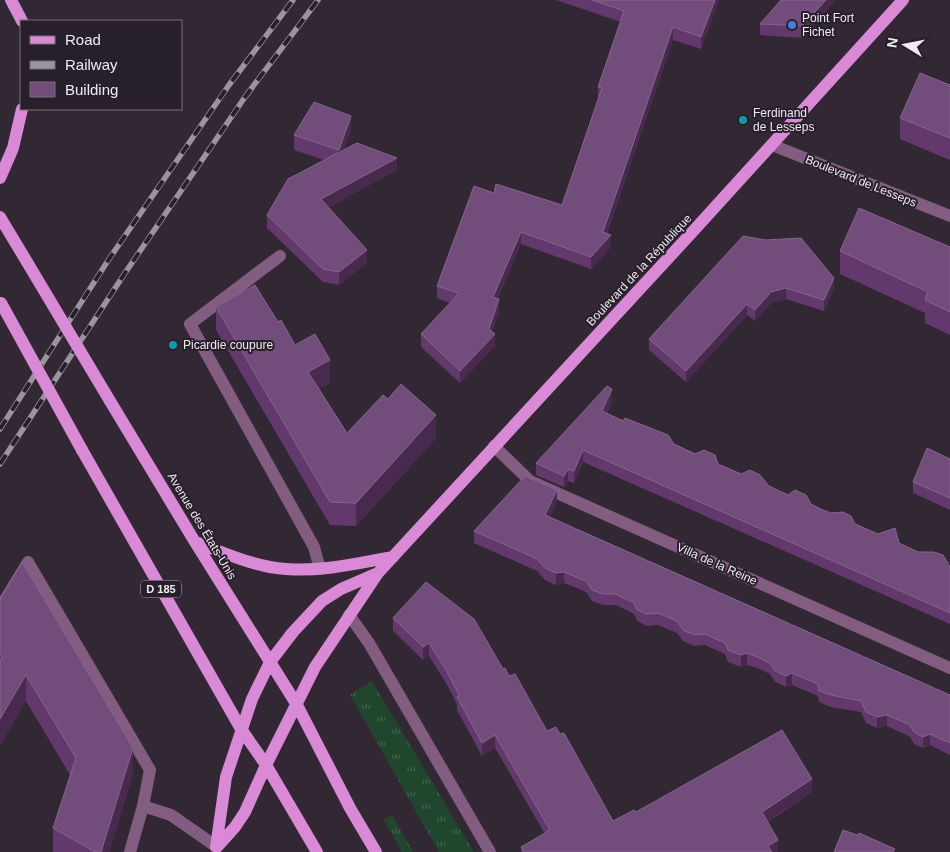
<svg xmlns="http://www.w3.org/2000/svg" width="950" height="852" font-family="Arial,sans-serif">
	<defs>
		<pattern id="grass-tufts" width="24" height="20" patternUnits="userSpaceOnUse" patternTransform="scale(1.25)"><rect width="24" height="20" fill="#20472e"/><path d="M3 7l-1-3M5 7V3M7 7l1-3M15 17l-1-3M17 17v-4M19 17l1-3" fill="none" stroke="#41624d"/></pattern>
	</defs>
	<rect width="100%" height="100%" fill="#312833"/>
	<path fill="url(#grass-tufts)" d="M372 681 474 852H439L350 695Z
		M392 815 413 852H402L384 820Z"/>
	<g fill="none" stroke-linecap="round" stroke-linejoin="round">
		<path stroke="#835c81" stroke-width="12" d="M772 145 950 216
			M280 256 190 324 314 547 320 569
			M494 446 530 481 950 668
			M0 608 28 562 150 770 143 806 130 852
			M349 615 369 643 490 852
			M143 806 171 815 217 847"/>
		<path stroke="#d989d6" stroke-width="12" d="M11 0 22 21
			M0 178 13 148 22 109
			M0 217 27 262
			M110 401 195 542 297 705 350 808 376 852
			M82 450 241 729 266 765 317 852
			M195 542C225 553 254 567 286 569 322 572 358 563 393 557
			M216 847 226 777 252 699 270 662 293 632 322 601 341 589 378 573
			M217 847 235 827 245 812 266 765 315 667 378 573 696 228 903 0"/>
		<g stroke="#9a949c" stroke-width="5.5">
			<path id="rail" d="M0 429 109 259 229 85 293 0
				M0 464 125 273 245 97 318 0"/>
		</g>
		<use href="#rail" stroke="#271f29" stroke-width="4" stroke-dasharray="11" stroke-linecap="butt"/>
		<path stroke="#d989d6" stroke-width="12" d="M27 262 110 401
			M1 303 82 450"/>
	</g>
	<path fill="#63386c" d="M556 0H719L701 49 673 40 607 233 611 247 591 269 521 244 498 298 499 311 492 332 495 346 460 383 421 347V334L450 303 437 298V286L494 193 562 205 598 99V87L621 22Z
		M781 0H836L802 38 760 35V24Z
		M950 85V160L900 139V118Z
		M351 130 344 149 397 170 328 207 367 263 339 285 323 282 267 228V215L324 160 294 150V135Z
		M743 236 834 289 824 311 786 299 771 303 755 321 747 315 686 382 649 350V339Z
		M950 247V335L925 323V313L840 274V251Z
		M216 307 278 322 295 345 330 383 319 389 347 433 436 438 356 526 330 525 216 330Z
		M612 401 607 413 674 444 950 566V624L583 462 574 483 568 481 564 487 536 475V463Z
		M950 459V510L913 493V482Z
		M557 502 550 517 950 695V755L930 745 923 748 914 744 910 737 887 726 877 728 866 723 861 712 831 707 819 702 818 696 792 685 786 687 775 682 770 674 757 668 747 665 741 667 728 662 725 654 705 645 694 646 683 641 677 633 658 625 647 626 637 621 634 614 616 605H603L592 601 586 592 564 583 556 585 545 580 537 571 474 543V531Z
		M0 600 133 774 109 852H53V828L70 775 26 701 0 745Z
		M393 618 503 669 547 731 613 821 636 812 812 792 768 822 778 852H521V847L545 834 495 748 482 756 457 710V704L446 683 429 656 423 660 393 631Z"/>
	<path fill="#482a4f" d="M715 0H719L701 49V37Z
		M826 0H836L802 38V26Z
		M673 27V40L603 243 611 235V247L591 269V257L603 232Z
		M351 116V130L339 165V150Z
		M397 158V170L321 212V199Z
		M521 232V244L493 309V297Z
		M367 250V263L339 285V272Z
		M834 278V289L824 311V300Z
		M786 288V299L771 303 755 321V310L771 292Z
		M499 299V311L489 341V329Z
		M747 304V315L686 382V371Z
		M495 334V346L460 383V371Z
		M330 360V383L308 396V372Z
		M612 389V401L602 422V411Z
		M436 415V438L356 526V503Z
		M583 450V462L574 483V471Z
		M568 469V481L564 487V476Z
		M557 490V502L545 527V515Z
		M564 572V583L556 585V573Z
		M429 643V656L423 660V647Z
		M747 653V665L741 667V655Z
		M792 673V685L786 687V676Z
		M26 675V701L0 745V719Z
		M887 715V726L877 728V717Z
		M930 734V745L923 748V737Z
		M495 735V748L482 756V743Z
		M133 748V774L109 852H101Z
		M812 779V792L762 825V812Z
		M778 840V852H768V846Z"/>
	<path fill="#724c7a" stroke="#86658d" d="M592 0H715L701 37 673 27 603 232 611 235 591 257 521 232 493 297 499 299 489 329 495 334 460 371 421 334 459 293 437 286 474 186 494 193 496 184 562 205 602 88 598 87 624 11Z
		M781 0H826L802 26 760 24Z
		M920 73 950 85V138L900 118Z
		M314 102 351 116 339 150 294 135Z
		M357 143 397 158 321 199 367 250 339 272 323 269 267 215 288 179Z
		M859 208 950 247V312L925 300 928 292 840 251Z
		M743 236 765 240 801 238 834 278 824 300 786 288 771 292 755 310 747 304 686 371 649 339Z
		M255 285 278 322 281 320 295 345 315 334 330 360 308 372 347 433 383 395 388 399 401 384 436 415 356 503 330 502 216 307Z
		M607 386 612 389 602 411 623 421 625 418 668 435 674 444 695 454 704 450 715 455 718 464 741 474 750 470 760 475 769 486 788 495 795 490 806 495 811 504 823 510 831 513 843 512 851 516 855 524 878 534 895 528 899 543 918 552H934L943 555 949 565 950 566V613L583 450 574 471 568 469 564 476 536 463Z
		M927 448 950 459V498L913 482Z
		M525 476 557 490 545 515 950 695V743L930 734 923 737 914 732 910 725 887 715 877 717 866 712 861 701 831 695 819 691 818 684 792 673 786 676 775 671 770 663 757 657 747 653 741 655 728 650 725 643 705 634 694 635 683 630 677 621 658 613 647 614 637 610 634 603 616 594H603L592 590 586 581 564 572 556 573 545 568 537 559 474 531Z
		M22 562 133 748 101 852H95L53 828 76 758 26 675 0 719V660L3 659 0 654V600Z
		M426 582 474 619 503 669 505 668 509 676 515 674 547 731 556 727 560 734 564 733 613 821 634 810 636 812 782 730 812 779 762 812 778 840 768 846 772 852H524L521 847 550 830 495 735 482 743 457 697 459 695 446 670 429 643 423 647 393 618Z
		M843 830 857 835 859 833 895 849 893 852H834Z"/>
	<circle fill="#3f7fe0" stroke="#271f29" stroke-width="2" cx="792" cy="25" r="5"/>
	<g fill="#0f9aa8" stroke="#271f29" stroke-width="2">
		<circle cx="743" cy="120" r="5"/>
		<circle cx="173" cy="345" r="5"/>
	</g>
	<g text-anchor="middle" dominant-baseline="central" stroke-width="4" stroke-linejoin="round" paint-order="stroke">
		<rect fill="#271f29" stroke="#b4aeb5" stroke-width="1" x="141" y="580.5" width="40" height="17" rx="4"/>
		<g font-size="11" font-weight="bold" fill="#f0ebf1">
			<text x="161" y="589">D 185</text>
		</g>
		<g font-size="12" fill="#f0ebf1" stroke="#271f29" text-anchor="start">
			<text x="802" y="18">Point Fort<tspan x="802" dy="14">Fichet</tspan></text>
			<text x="753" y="113">Ferdinand<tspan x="753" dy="14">de Lesseps</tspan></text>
			<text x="183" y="345">Picardie coupure</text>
		</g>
		<g font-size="12" fill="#f0ebf1" stroke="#271f29">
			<text transform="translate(861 181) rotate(22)">Boulevard de Lesseps</text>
			<text transform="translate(639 270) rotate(-47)">Boulevard de la République</text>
			<text transform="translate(202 526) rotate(59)">Avenue des États-Unis</text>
			<text transform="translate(717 564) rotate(24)">Villa de la Reine</text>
		</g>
	</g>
	<rect x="20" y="20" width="162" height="90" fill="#271f29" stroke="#777179"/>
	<rect x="30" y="36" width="25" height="8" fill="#d989d6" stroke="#777179"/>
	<text x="65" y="45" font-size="15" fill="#f0ebf1">Road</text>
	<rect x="30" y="61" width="25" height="8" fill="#9a949c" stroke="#777179"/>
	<text x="65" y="70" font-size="15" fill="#f0ebf1">Railway</text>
	<rect x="30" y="82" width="25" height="15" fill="#724c7a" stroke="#777179"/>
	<text x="65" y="95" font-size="15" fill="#f0ebf1">Building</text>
	<g transform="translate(905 45) rotate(280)" stroke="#271f29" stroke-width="4" paint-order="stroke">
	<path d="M0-4L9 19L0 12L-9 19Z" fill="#f0ebf1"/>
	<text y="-8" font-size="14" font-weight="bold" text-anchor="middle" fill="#f0ebf1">N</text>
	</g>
</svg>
